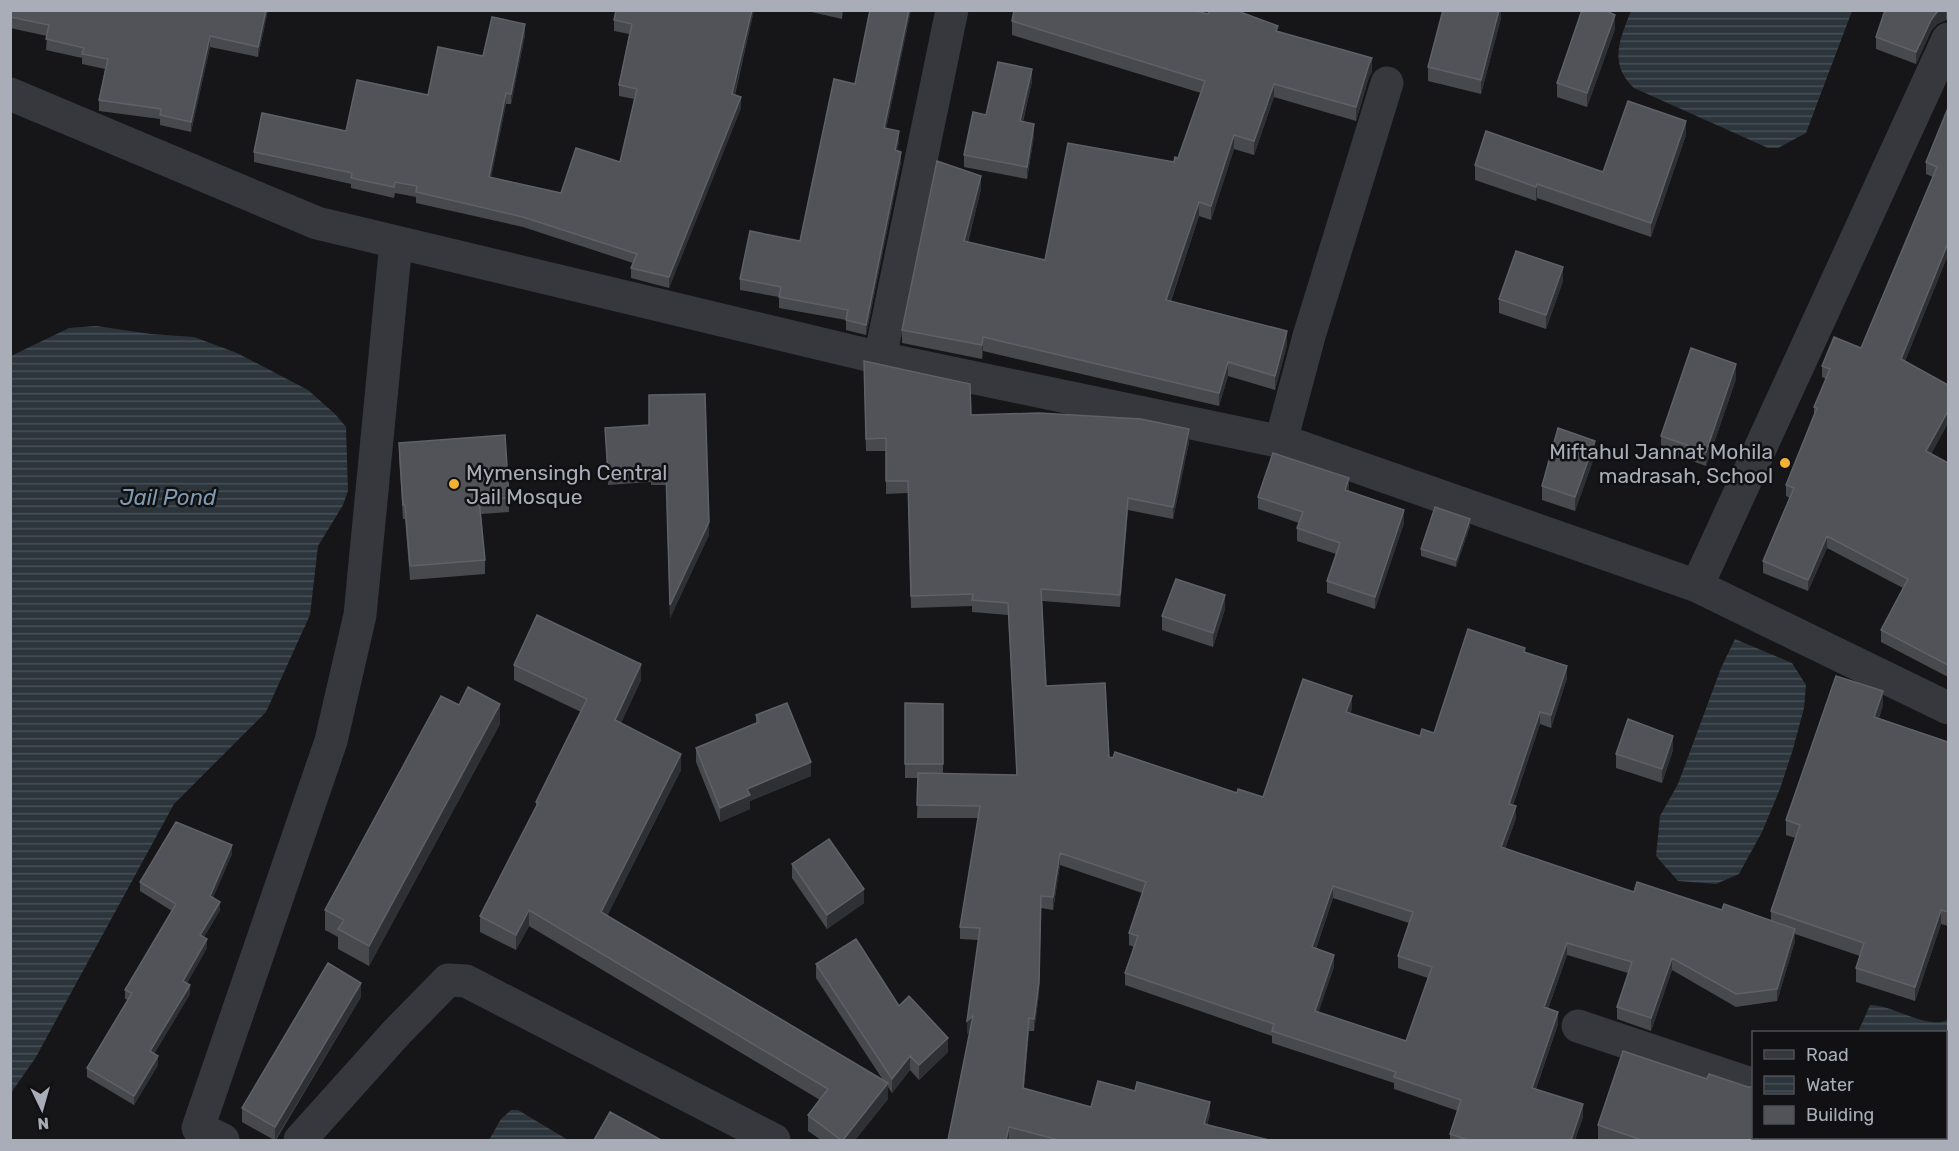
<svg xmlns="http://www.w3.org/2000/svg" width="1959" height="1151" font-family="Rubik,sans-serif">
	<defs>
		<pattern id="water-rules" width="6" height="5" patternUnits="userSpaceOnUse" patternTransform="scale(1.5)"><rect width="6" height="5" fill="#2c353c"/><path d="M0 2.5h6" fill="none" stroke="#485056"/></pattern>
	</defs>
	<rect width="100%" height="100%" fill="#161618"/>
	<path fill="url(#water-rules)" d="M1631 11V10L1852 11 1806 133 1778 148H1768L1634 88C1608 64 1620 39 1631 11Z
		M96 326 151 334 194 337 237 353 308 390 335 414 346 427 348 491 343 505 318 546 310 615 266 712 174 804 36 1057 11 1093V356L69 328Z
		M1735 639 1792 663 1806 685 1804 708 1793 749 1780 789 1762 832 1739 874 1716 884 1678 881 1656 856 1660 816 1678 784 1721 668Z
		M1870 1005C1894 1005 1927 1030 1948 1020V1125H1946V1032H1858Z
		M511 1110H518L568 1140H489L501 1119Z"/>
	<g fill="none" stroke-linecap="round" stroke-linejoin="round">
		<path stroke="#37383d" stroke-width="33" d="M10 94 317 223 880 358 1292 444 1697 586 1948 708
			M880 358 952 10
			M1281 441 1309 336 1387 83
			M1697 586 1948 39
			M1578 1026 1754 1085
			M1906 1138 1914 1140
			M223 1140 198 1128 331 741 360 615 396 242
			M300 1140 397 1032 448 980 466 981 774 1140"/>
	</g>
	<path fill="#47494d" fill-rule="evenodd" d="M10 10H268L258 57 210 47 191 132 160 125V119L99 111V100L105 69 82 64V58L46 50 47 36 10 28Z
		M616 10H754L735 95 741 108 669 288 631 278V268L633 263 523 227 416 203V197L395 193 394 198 351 188V184L254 162V152L346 131 428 95 483 56 525 35 511 104H506L491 177 561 193 620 162 634 99 619 96V85L629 34 614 31V20Z
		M803 10H843L842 19Z
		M870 10H911L886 129 899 142 897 150 901 162 866 335 846 330V320L779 308V297L740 290V279L800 241 855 84Z
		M1501 10V18L1481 94 1428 81V67Z
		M1885 10H1948V21L1946 20 1937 24 1931 31 1916 64 1876 49V37Z
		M1012 21 1278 31 1372 72 1369 77 1356 121 1274 97 1254 155 1234 149 1211 220 1199 216 1171 301 1287 345 1275 390 1228 376 1219 406 983 351 982 359 902 343V330L981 189 968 242 1045 260 1178 158 1201 93 1012 35Z
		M1615 29 1587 107 1557 97V83Z
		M1032 81 1023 122 1034 136 1027 179 964 167V155L986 115Z
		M1948 108V255L1905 361 1948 385V423L1931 454 1948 463V677L1881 642V630L1903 588 1827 548 1808 591 1763 573V561L1790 498 1786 496V485L1814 415V407L1826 379 1822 377V366L1861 348 1933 177 1926 174V162Z
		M1686 135 1651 237 1537 198 1536 201 1475 180V165L1603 172Z
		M1563 281 1546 329 1499 313V299Z
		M864 373 971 415 1189 442 1173 519 1128 510 1120 607 1042 601 1046 686 1109 757 1237 793 1263 797 1352 708 1350 714 1420 736 1434 733 1525 652 1567 678 1551 728 1540 724 1513 805 1516 818 1505 849 1634 892 1771 920V911L1795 838 1786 835V820L1883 705 1879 718 1948 742V926L1941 924 1915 1001 1856 982V968L1860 956 1795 934V941L1777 1001 1736 1007 1672 970 1651 1031 1617 1019V1007L1628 973 1567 955 1548 1009 1558 1024 1536 1089 1583 1117 1575 1140H1450V1134L1458 1111 1394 1089V1083L1272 1043V1036L1125 985V973L1134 947 1129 945V933L1142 893 1060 865 1053 910 1041 908 1039 994 1034 1031H1029L1024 1088 1091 1107 1210 1114 1207 1125 1269 1140H1014L1009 1139 970 1031 967 1034 979 940 960 939V927L978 818H917L918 778H905V703L943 704V774L1017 775 1008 615 972 612V606L911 608 908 493 886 494V451H866ZM1333 898 1409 923 1398 956V968L1428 978 1406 1041 1318 1012 1334 967 1316 949Z
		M1736 379 1706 466 1661 450V436Z
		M649 425 709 535 670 618 666 485H651V482L608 485 605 428Z
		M399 443 509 498V512L481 514 485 560V574L410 580 405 519H403L399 457Z
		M1595 455 1575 511 1542 500V486Z
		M1349 490 1348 492 1404 523 1375 609 1327 593V581L1336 554 1297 541V528L1299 523 1258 509V497Z
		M1470 526 1456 567 1421 556V549Z
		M1225 609 1213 647 1162 630V616Z
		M514 665 641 680 621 723 681 770 607 916 883 1080 816 978V964L899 1006 948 1052 919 1080 910 1070 892 1093 888 1087V1099L855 1140H821L808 1131V1115L820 1100 529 926 516 950 480 932V916L536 809V802L581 712 514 680Z
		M459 705 500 724 369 966 338 949V937L325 930V910Z
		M756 715 811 776 750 801V809L720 822 696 762V748L756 723Z
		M1673 750 1662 783 1616 768V754Z
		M232 854 213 897 220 910 204 937 207 948 187 983 190 994 154 1054 158 1065 134 1105 87 1077V1068L128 1000 125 999V990L172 911 140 891V882Z
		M792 864 864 903 827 929 792 878Z
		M361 997 276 1140H274L242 1122V1108Z
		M1598 1125 1754 1137H1856V1140H1598Z"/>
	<path fill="#2f3033" d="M266 10H268L258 57V47Z
		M752 10H754L732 105V94Z
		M909 10H911L884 139V128Z
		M1499 10H1501V18L1481 94V80Z
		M1941 10H1946V20L1937 24 1931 31 1916 64V52L1931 20 1937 12Z
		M1615 15V29L1587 107V93Z
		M525 24V35L511 104V94Z
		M210 36V47L191 132V122Z
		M1372 58V72L1369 77 1356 121V107L1369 64Z
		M1032 69V81L1020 133V121Z
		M1274 84V97L1254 155V141Z
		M506 93V104L489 188V177Z
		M741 97V108L669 288V277Z
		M1686 121V135L1651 237V223Z
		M1034 124V136L1027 179V167Z
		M899 131V142L895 160V150Z
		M1234 135V149L1211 220V206Z
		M901 152V162L866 335V325Z
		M981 176V189L964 255V241Z
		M1537 184V198L1536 201V187Z
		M1199 202V216L1166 314V300Z
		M1948 243V255L1901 371V359Z
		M1563 267V281L1546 329V315Z
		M1287 331V345L1275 390V376Z
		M983 337V351L982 359V345Z
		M1228 362V376L1219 406V393Z
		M1736 364V379L1706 466V452Z
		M1948 411V423L1926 463V451Z
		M1189 429V442L1173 519V507Z
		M1595 441V455L1575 511V497Z
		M1349 478V490L1345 503V490Z
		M1128 498V510L1120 607V595Z
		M1404 510V523L1375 609V597Z
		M1470 519V526L1456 567V560Z
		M709 522V535L670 618V605Z
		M1827 536V548L1808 591V580Z
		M1225 595V609L1213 647V633Z
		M641 664V680L615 736V720Z
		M1567 666V678L1551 728V715Z
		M1883 691V705L1874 731V717Z
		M1352 696V708L1346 725V712Z
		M500 704V724L369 966V946Z
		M1540 712V724L1509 816V804Z
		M1673 736V750L1662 783V769Z
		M681 754V770L601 928V912Z
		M811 762V776L750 801V809L720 822V808L747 789Z
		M1516 806V818L1501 860V847Z
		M232 845V854L210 905V896Z
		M1060 853V865L1053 910V897Z
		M1333 886V898L1312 960V947Z
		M864 889V903L827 929V915Z
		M220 902V910L200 944V935Z
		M1041 908 1039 994 1034 1031V1019Z
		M529 910V926L516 950V935Z
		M1941 910V924L1915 1001V987Z
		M1795 929V941L1777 1001V989Z
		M207 939V948L183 990V981Z
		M1567 943V955L1544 1020V1007Z
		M1334 955V967L1315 1023V1011Z
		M1672 958V970L1651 1031V1018Z
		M361 983V997L275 1140V1127Z
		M190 985V994L150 1060V1051Z
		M1558 1012V1024L1532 1100V1088Z
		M973 1016V1029L967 1034V1021Z
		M1029 1018V1031L1023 1100V1088Z
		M948 1038V1052L919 1080V1065Z
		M158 1056V1065L134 1105V1096Z
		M910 1056V1070L892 1093V1079Z
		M888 1083V1099L855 1140H843Z
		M1210 1102V1114L1204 1137V1124Z
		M1583 1104V1117L1575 1140H1571Z
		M1009 1127V1140H1006Z
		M1852 1137H1856V1140H1851Z"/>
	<path fill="#525359" stroke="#5f6168" stroke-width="1.5" fill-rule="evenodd" d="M10 10H266L258 47 210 36 191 122 160 115 161 109 99 100 108 59 82 54 84 48 46 39 49 25 10 17Z
		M616 10H752L732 94 741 97 669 277 631 268 637 254 523 217 416 192 417 186 395 182 394 187 351 178 352 173 254 152 262 113 346 131 357 80 428 95 438 47 483 56 492 17 525 24 511 94 506 93 489 177 561 193 576 148 620 162 637 89 619 85 632 24 614 20Z
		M870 10H909L884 128 899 131 895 150 901 152 866 325 846 320 848 310 779 297 781 287 740 279 750 231 800 241 834 79 855 84Z
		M1014 10H1192L1208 14 1209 10H1235L1278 26 1276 31 1372 58 1369 64 1356 107 1274 84 1254 141 1234 135 1211 206 1199 202 1166 300 1287 331 1275 376 1228 362 1219 393 983 337 982 345 902 330 937 161 981 176 964 241 1045 260 1068 143 1174 162 1175 157 1178 158 1205 81 1012 21Z
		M1443 10H1499L1481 80 1428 67Z
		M1582 10H1604L1615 15 1587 93 1557 83Z
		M1885 10H1941L1937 12 1931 20 1916 52 1876 37Z
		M998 62 1032 69 1020 121 1034 124 1027 167 964 155 973 112 986 115Z
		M1628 101 1686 121 1651 223 1537 184 1536 187 1475 165 1486 131 1603 172Z
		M1948 108V243L1901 359 1948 385V411L1926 451 1948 463V665L1881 630 1908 579 1827 536 1808 580 1763 561 1794 488 1786 485 1817 408 1814 407 1830 369 1822 366 1834 337 1861 348 1937 167 1926 162Z
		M1516 251 1563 267 1546 315 1499 299Z
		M1691 348 1736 364 1706 452 1661 436Z
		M864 361 970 384 971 415 1039 413 1141 419 1189 429 1173 507 1128 498 1120 595 1041 589 1046 686 1105 683 1109 757 1113 758 1115 752 1237 793 1238 789 1263 797 1303 679 1352 696 1346 712 1420 736 1422 729 1434 733 1468 629 1525 648 1524 652 1567 666 1551 715 1540 712 1509 804 1516 806 1501 847 1634 892 1637 882 1722 910 1724 904 1795 929 1777 989 1736 994 1672 958 1651 1018 1617 1007 1632 962 1567 943 1544 1007 1558 1012 1532 1088 1583 1104 1571 1140H1468L1450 1134 1461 1100 1394 1077 1396 1072 1272 1031 1274 1024 1125 973 1138 936 1129 933 1146 882 1060 853 1053 897 1041 896 1039 982 1034 1019 1029 1018 1023 1088 1091 1107 1098 1081 1135 1091 1137 1082 1210 1102 1204 1124 1269 1140H1059L1009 1127 1006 1140H948L973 1016 967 1021 980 928 960 927 980 806 917 805 918 773 1017 775 1008 603 972 600 973 594 911 596 908 481H886V438L866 439ZM1333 886 1413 912 1398 956 1432 967 1406 1041 1315 1011 1334 955 1312 947Z
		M705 394 709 522 670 605 666 472H651V469L608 472 605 428 649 425V395Z
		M1558 428 1595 441 1575 497 1542 486Z
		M505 435 509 498 479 500 485 560 410 566 405 505H403L399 443Z
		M1273 453 1349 478 1345 490 1404 510 1375 597 1327 581 1340 543 1297 528 1303 512 1258 497Z
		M1435 507 1470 519 1456 560 1421 549Z
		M1176 579 1225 595 1213 633 1162 616Z
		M537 615 641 664 615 720 681 754 601 912 888 1083 843 1140H841L808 1115 828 1089 529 910 516 935 480 916 538 803 536 802 587 699 514 665Z
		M1836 676 1883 691 1874 717 1948 742V912L1941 910 1915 987 1856 968 1864 943 1771 911 1800 825 1786 820Z
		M468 687 500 704 369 946 338 929 344 920 325 910 441 696 459 705Z
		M787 703 811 762 747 789 750 795 720 808 696 748 759 722 756 715Z
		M905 703 943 704V764H905Z
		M1628 719 1673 736 1662 769 1616 754Z
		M176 822 232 845 210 896 220 902 200 935 207 939 183 981 190 985 150 1051 158 1056 134 1096 87 1068 132 993 125 990 176 904 140 882Z
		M829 839 864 889 827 915 792 864Z
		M856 939 899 1006 909 996 948 1038 919 1065 910 1056 892 1079 816 964Z
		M328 963 361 983 275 1127 242 1108Z
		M1623 1051 1707 1079 1709 1074 1748 1087H1754V1137H1852L1851 1140H1639V1139L1598 1125Z
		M610 1112 661 1140H594Z"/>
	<g fill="#f2b134" stroke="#111113" stroke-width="2">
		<circle cx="1785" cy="463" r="6"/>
		<circle cx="454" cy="484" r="6"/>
	</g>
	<g text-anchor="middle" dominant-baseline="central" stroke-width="5" stroke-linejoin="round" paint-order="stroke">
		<g font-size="21" fill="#a8adb8" stroke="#111113" text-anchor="end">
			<text x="1773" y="451">Miftahul Jannat Mohila<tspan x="1773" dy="24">madrasah, School</tspan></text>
			<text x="466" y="472" text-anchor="start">Mymensingh Central<tspan x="466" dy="24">Jail Mosque</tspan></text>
		</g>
		<g font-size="22" font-style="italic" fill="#7f9bb3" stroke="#111113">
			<text x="168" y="497">Jail Pond</text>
		</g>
	</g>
	<rect width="1959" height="1151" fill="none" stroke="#a8adb8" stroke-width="24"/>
	<rect x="1752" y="1031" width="195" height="108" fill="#111113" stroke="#4d4f55" stroke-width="1.5"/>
	<rect x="1764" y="1050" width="30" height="9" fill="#37383d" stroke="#4d4f55" stroke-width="1.5"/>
	<text x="1806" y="1061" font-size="18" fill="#a8adb8">Road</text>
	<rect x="1764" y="1076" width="30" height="18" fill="url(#water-rules)" stroke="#4d4f55" stroke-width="1.5"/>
	<text x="1806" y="1091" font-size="18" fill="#a8adb8">Water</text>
	<rect x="1764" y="1106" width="30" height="18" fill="#525359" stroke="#4d4f55" stroke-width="1.5"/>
	<text x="1806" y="1121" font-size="18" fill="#a8adb8">Building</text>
	<g transform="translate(42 1109) rotate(175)" stroke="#111113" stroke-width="4.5" paint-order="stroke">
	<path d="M0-4.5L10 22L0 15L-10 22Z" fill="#a8adb8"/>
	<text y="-9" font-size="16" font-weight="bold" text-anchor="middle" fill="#a8adb8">N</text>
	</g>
</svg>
